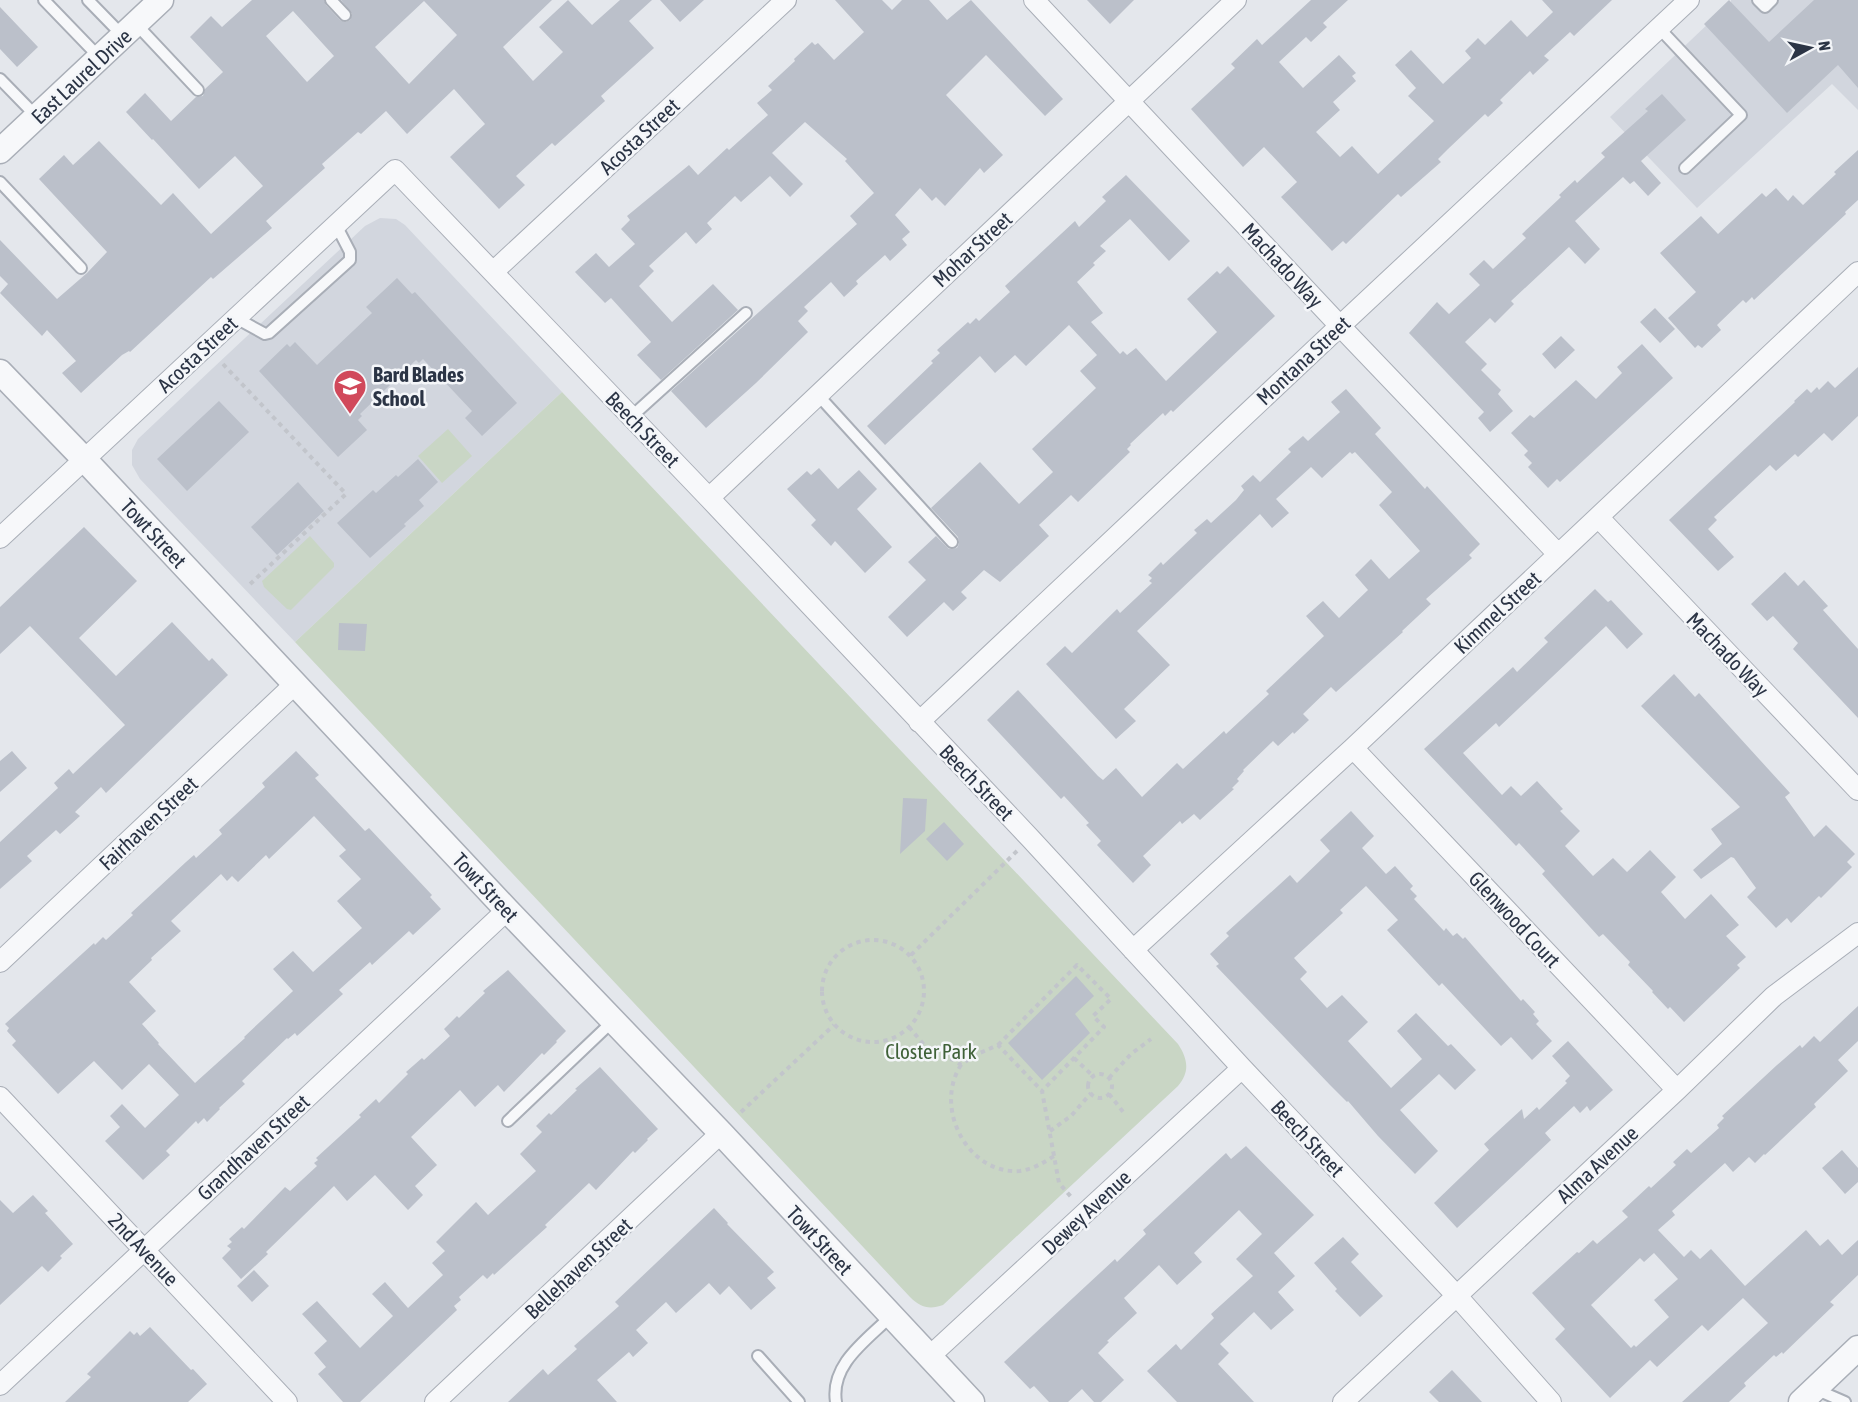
<svg xmlns="http://www.w3.org/2000/svg" width="1858" height="1402" font-family="'Asap Condensed',sans-serif">
	<rect width="100%" height="100%" fill="#e4e7ec"/>
	<path fill="#d2d6de" d="M1731 0H1858V110L1832 84 1697 208 1610 117 1731 2Z
		M380 218 396 219 405 225 562 392 295 642 140 479 132 465V450L138 439 213 368 365 226Z"/>
	<path fill="#c9d6c5" d="M562 392 1178 1044C1188 1059 1190 1072 1178 1086L943 1305C929 1310 920 1307 910 1297L295 642Z
		M448 429 472 456 442 483 418 456Z
		M310 536 334 563V567L291 610 287 609 264 587 262 581Z"/>
	<path fill="#bbc0ca" fill-rule="evenodd" d="M252 0H324L326 5 340 20 346 22 350 20 352 14 341 0H552L503 47 533 81 563 52 539 27 568 0 592 25 620 0H652L629 21 654 48 601 96 605 101 555 146 552 143 516 176 525 185 499 209 450 157 485 124 454 89 407 134 386 111 361 134 358 132 322 164 325 168 266 221 272 228 213 279 211 277 130 352 129 351 122 355 81 393 62 373 76 361 47 330 42 336 0 293 8 284 0 276V240L57 299 87 273 107 252 39 179 64 155 73 165 99 141 161 205 173 193 211 234 263 186 235 156 199 189 153 139 152 140 126 112 145 93 171 121 196 97 203 96 205 89 223 72 190 37 211 16 222 27ZM424 1 457 35 409 84 375 47ZM293 11 334 56 307 82 266 36Z
		M660 0H704L680 22Z
		M835 0H882L892 10 902 0H929L947 20 971 0 1063 99 1045 116 986 55 946 95 1003 155 984 173 980 168 945 206 936 197 932 201 920 188 895 215 910 232 902 239 907 245 890 261 885 255 856 281 858 284 844 297 831 282 804 307 808 311 798 321 808 332 756 383 706 428 671 391 857 224 850 216 874 193 845 161 847 159 805 122 772 153 803 184 790 197 770 176 741 202 735 196 707 223 712 229 696 244 686 232 649 266 654 271 639 286 672 322 713 284 738 310 661 380 637 355 651 342 611 298 605 303 575 272 596 253 609 267 635 244 621 229 630 220 627 216 689 165 698 175 727 148 729 150 768 115 757 103 772 90 768 86 795 61 794 59 812 42 815 45 818 43 834 60 864 32Z
		M1087 0H1134L1110 24Z
		M1311 0H1348L1323 23 1327 27 1311 42 1306 37 1279 62 1303 88 1339 55 1356 73 1352 76 1356 81 1333 102 1340 110 1316 132 1340 157 1352 146 1378 174 1434 121 1408 96 1416 88 1395 65 1411 50 1443 84 1471 58 1465 51 1478 38 1485 45 1511 20 1527 37 1553 12 1542 0H1612L1574 36 1570 32 1544 56 1549 60 1533 75 1530 71 1500 100 1503 103 1488 117 1485 114 1448 149 1438 159 1441 162 1401 197 1398 194 1346 244 1343 241 1332 251 1281 197 1297 182 1264 147 1243 167 1191 109 1235 68 1231 64 1257 39 1262 45Z
		M1729 0 1769 42 1814 0H1858V88L1838 65 1787 113 1704 24Z
		M0 7 38 47 17 67 0 49Z
		M1662 94 1686 120 1641 161 1661 183 1648 196 1634 181 1630 184 1623 177 1575 221 1600 249 1585 264 1569 247 1511 301 1514 304 1495 323 1490 318 1465 342 1487 364 1481 370 1501 390 1498 394 1513 411 1490 432 1478 418 1484 412 1409 333 1437 302 1449 314 1480 285 1469 274 1484 260 1493 269 1526 238 1522 234 1561 197 1559 195 1575 180 1577 183 1605 157 1601 153 1648 111 1645 109Z
		M1858 150V200L1845 212 1846 214 1754 300 1752 297 1746 303 1743 300 1717 325 1721 330 1702 348 1698 345 1695 348 1668 318 1696 292 1660 253 1701 216 1718 234 1762 193 1766 197 1776 188 1788 201 1793 195 1803 205 1836 174 1834 172Z
		M1126 175 1190 241 1169 261 1130 219 1100 246 1106 251 1093 263 1095 265 1077 282 1103 313 1091 322 1120 354 1123 351 1127 355 1136 348 1166 381 1217 332 1187 299 1217 271 1220 274 1228 266 1275 316 1173 412 1171 410 1165 416 1163 413 1130 444 1131 445 1127 449 1130 452 1078 502 1071 495 1039 525 1049 536 1000 582 984 570 961 592 967 598 953 611 944 602 907 637 888 617 926 580 908 562 936 536 949 549 957 548 959 544 958 537 931 508 980 462 1019 504 1053 472 1032 449 1096 388 1080 371 1097 355 1069 325 1026 366 1015 355 995 373 980 356 885 445 867 426 933 363 931 361 940 353 937 350 968 322 970 324 976 318 979 321 1010 292 1005 286 1075 221 1079 227 1106 201 1102 197Z
		M397 278 412 294 415 292 517 403 482 436 465 418 472 411 423 359 419 363 416 360 360 414 362 416 358 420 367 430 338 457 259 371 287 344 290 347 295 342 317 365 372 313 366 307Z
		M1655 308 1675 329 1660 343 1640 322Z
		M1561 336 1575 350 1555 369 1542 354Z
		M1642 344 1673 378 1560 482 1557 479 1548 488 1528 467 1532 463 1524 455 1528 451 1511 433 1530 415 1534 418 1576 380 1596 399 1622 373 1617 367Z
		M1858 367V416L1832 441 1824 433 1798 457 1795 454 1776 471 1770 465 1714 517 1717 520 1708 529 1734 557 1718 571 1669 520 1795 402 1794 401 1807 389 1811 393 1817 387 1819 390 1828 381 1835 388Z
		M1346 389 1381 428 1375 434 1425 489 1427 486 1480 544 1469 555 1472 558 1426 599 1431 604 1402 631 1403 632 1336 692 1331 687 1303 714 1309 720 1294 734 1293 732 1278 746 1273 741 1243 770 1244 771 1237 779 1239 781 1232 788 1234 789 1221 801 1200 820 1194 814 1182 824 1180 821 1143 856 1151 865 1133 883 1097 845 1101 841 1086 825 1089 823 1064 796 1061 799 987 720 1018 690 1098 776 1103 780 1116 768 1142 797 1177 763 1183 769 1224 731 1226 734 1269 694 1266 691 1324 636 1306 616 1323 601 1339 618 1368 590 1355 575 1371 559 1389 579 1420 551 1379 505 1392 492 1355 452 1352 454 1350 452 1322 478 1311 467 1276 499 1289 513 1272 528 1260 514 1137 631 1170 665 1124 709 1136 721 1116 739 1046 664 1065 646 1072 653 1117 609 1120 613 1152 583 1149 581 1152 578 1148 575 1161 562 1163 565 1197 533 1194 530 1207 519 1211 523 1236 500 1244 490 1241 486 1253 475 1260 482 1291 452 1288 449 1303 436 1308 441 1340 412 1331 402Z
		M219 401 249 432 187 491 157 459Z
		M418 459 438 482 419 500 424 506 404 524 406 526 370 558 337 523 373 490 376 493 396 475 398 477Z
		M819 468 838 489 859 470 877 489 857 509 892 547 865 573 835 541 831 546 811 525 816 520 787 489 807 471 811 475Z
		M298 482 324 511 277 555 251 527Z
		M84 527 137 581 79 638 116 676 172 622 209 661 212 658 228 675 106 793 101 787 75 812 80 816 60 834 56 830 27 856 32 861 0 889V842L58 788 54 783 69 769 73 774 125 725 30 626 0 654V607Z
		M1785 572 1798 586 1804 580 1828 606 1823 610 1858 649V718L1793 649 1798 643 1773 616 1767 621 1751 604Z
		M1595 589 1608 602 1611 600 1643 634 1627 649 1606 626 1499 727 1496 723 1463 753 1502 795 1511 786 1521 796 1537 781 1563 809 1560 811 1580 831 1565 846 1593 876 1613 858 1627 872 1650 850 1676 877 1661 892 1685 919 1711 894 1739 925 1726 936 1746 957 1737 965 1740 968 1684 1022 1670 1007 1668 1009 1652 992 1653 991 1628 965 1630 962 1603 934 1599 937 1542 874 1545 871 1519 843 1516 846 1424 749 1513 667 1517 672 1548 642 1544 638Z
		M339 623 367 624 365 651 338 650Z
		M1674 674 1695 697 1699 693 1790 793 1785 797 1814 837 1826 825 1855 854 1847 862 1852 867 1821 898 1819 896 1791 923 1787 918 1776 928 1747 897 1756 888 1734 858 1731 857 1701 879 1693 870 1722 844 1711 829 1740 807 1641 706Z
		M12 751 27 768 0 792V761Z
		M296 751 319 775 315 778 365 831 369 828 432 895 430 897 441 909 413 935 409 931 372 965 370 962 339 990 343 994 297 1036 295 1033 288 1039 287 1038 242 1081 245 1084 219 1108 220 1109 207 1122 204 1118 198 1124 196 1121 166 1151 170 1155 143 1180 105 1141 120 1127 110 1116 122 1104 145 1128 179 1095 149 1064 122 1090 94 1061 58 1094 12 1045 16 1041 7 1031 9 1028 5 1024 94 943 95 945 103 937 106 940 133 915 131 913 186 862 194 855 196 858 222 834 219 830 265 787 262 783ZM314 816 346 850 339 856 361 879 337 901 362 928 313 972 293 951 273 969 293 991 244 1037 245 1038 195 1083 158 1044 159 1043 142 1024 156 1011 129 982 152 960 151 958 181 931 171 921 221 874 227 881 232 876 238 882 266 855 269 859Z
		M903 798 927 799 925 831 900 854Z
		M1351 811 1374 836 1362 848 1386 874 1395 866 1413 886 1410 889 1417 896 1414 899 1444 931 1446 928 1453 936 1457 933 1463 939 1465 937 1521 1001 1523 999 1535 1012 1533 1014 1539 1021 1536 1024 1552 1041 1532 1060 1511 1037 1501 1046 1442 983 1439 986 1387 930 1398 920 1366 886 1340 910 1343 913 1294 958 1307 972 1300 979 1327 1008 1342 995 1368 1022 1348 1041 1391 1088 1422 1059 1397 1031 1416 1013 1448 1046 1451 1044 1476 1070 1455 1090 1439 1074 1400 1110 1438 1151 1415 1174 1378 1136 1348 1101 1347 1102 1330 1085 1216 966 1219 964 1210 954 1229 936 1226 933 1290 875 1297 883 1330 851 1320 840Z
		M944 822 964 844 947 861 926 839Z
		M508 970 566 1031 556 1041 557 1042 544 1055 542 1053 504 1092 498 1085 475 1107 460 1090 411 1137 437 1165 415 1186 423 1195 408 1210 375 1175 347 1201 334 1186 266 1252 268 1254 241 1279 222 1258 231 1249 227 1246 232 1242 229 1239 242 1227 244 1229 285 1187 290 1191 317 1166 314 1163 318 1160 316 1158 361 1117 359 1115 376 1099 379 1103 408 1074 406 1072 422 1058 424 1060 450 1036 444 1029 457 1016 459 1018 485 993 483 991Z
		M1076 976 1094 996 1075 1014 1090 1033 1042 1080 1008 1043Z
		M1858 1006V1041L1838 1060 1848 1071 1814 1104 1816 1107 1765 1155 1764 1154 1755 1163 1749 1157 1733 1172 1725 1163 1672 1211 1675 1215 1658 1230 1684 1257 1691 1250 1700 1259 1711 1249 1745 1286 1806 1230 1820 1246 1828 1239 1842 1255 1858 1240V1275L1830 1302 1834 1305 1783 1354 1782 1352 1776 1357 1774 1355 1744 1383 1746 1386 1729 1402H1682L1768 1323 1743 1298 1708 1331 1702 1325 1657 1367 1650 1360 1610 1398 1555 1339 1565 1329 1532 1293 1577 1252 1579 1253 1593 1240 1597 1244 1628 1217 1622 1211 1649 1186 1651 1188 1676 1165 1673 1162 1687 1149 1691 1153 1719 1128 1717 1125 1724 1118 1722 1116 1777 1065 1800 1045 1802 1048 1814 1036 1820 1042ZM1654 1253 1678 1279 1654 1300 1669 1317 1636 1347 1634 1345 1631 1348 1591 1305 1640 1258 1644 1262Z
		M1568 1041 1613 1090 1590 1111 1587 1106 1580 1113 1574 1106 1545 1133 1551 1140 1457 1228 1434 1203 1489 1150 1484 1144 1522 1109 1524 1119 1537 1107 1539 1110 1567 1083 1565 1081 1570 1076 1552 1056Z
		M600 1067 658 1129 647 1139 648 1140 635 1153 633 1151 596 1190 589 1183 545 1225 547 1227 494 1275 493 1273 487 1279 483 1275 459 1297 461 1300 454 1306 457 1310 360 1402H343L318 1374 326 1367 314 1353 327 1341 302 1314 317 1301 360 1348 393 1316 372 1294 385 1282 408 1308 443 1275 432 1263 445 1251 436 1242 476 1202 488 1215 536 1171 520 1154 542 1132 536 1126 549 1113 551 1115 577 1090 575 1089Z
		M1246 1146 1314 1215 1274 1253 1295 1276 1278 1292 1294 1310 1271 1330 1254 1312 1220 1344 1229 1353 1218 1364 1254 1402H1177L1147 1371 1176 1344 1181 1350 1214 1318 1211 1314 1253 1276 1236 1259 1262 1234 1239 1210 1194 1253 1202 1262 1177 1285 1159 1265 1124 1298 1137 1313 1107 1341 1109 1342 1098 1353 1124 1380 1101 1402H1094L1082 1389 1068 1402H1049L1034 1386 1030 1389 1004 1362 1115 1259 1117 1262 1146 1234 1143 1230 1226 1153 1231 1159Z
		M1842 1150 1858 1168V1182L1845 1194 1822 1168Z
		M33 1195 48 1211 45 1213 73 1244 60 1256 62 1258 48 1272 42 1266 0 1305V1200L13 1213Z
		M714 1208 728 1223 727 1224 774 1272 767 1278 776 1288 751 1310 729 1286 720 1295 709 1283 676 1313 666 1302 636 1330 648 1343 633 1357 629 1352 597 1380 617 1402H508L543 1369 548 1375 577 1349 574 1346 619 1306 615 1302Z
		M1343 1237 1359 1254 1351 1262 1383 1296 1360 1317 1335 1291 1337 1289 1314 1263Z
		M254 1270 269 1286 252 1302 237 1286Z
		M150 1327 191 1370 193 1369 207 1384 188 1402H65L91 1377 87 1374 130 1331 134 1335 137 1332 140 1336Z
		M1452 1370 1482 1402H1439L1429 1392Z"/>
	<g fill="none" stroke-linecap="round" stroke-linejoin="round">
		<g stroke="#a9aeb7" stroke-width="14">
			<path id="service" d="M44 0 100 58
				M88 0 123 36
				M331 0 345 15
				M1758 0 1765 7 1772 0
				M136 24 198 90
				M1659 28 1741 115 1685 168
				M0 79 37 117
				M0 182 81 268
				M236 318 265 334 269 333 350 260V252L336 225
				M818 395 952 542
				M631 417 746 313
				M508 1121 613 1021
				M758 1356 799 1402
				M1815 1389 1845 1402
				M836 1402C830 1364 867 1340 891 1316"/>
		</g>
		<g stroke="#a9aeb7" stroke-width="22">
			<path id="minor" d="M1034 0 1340 326 1558 554
				M493 272 786 0
				M709 498 1236 0
				M1599 518 1858 790
				M0 538 395 170 709 498 1030 838 1242 1068 1456 1295 1551 1402
				M919 722 1340 326 1689 0
				M1353 748 1677 1090
				M1133 950 1353 748 1858 272
				M0 962 295 684
				M0 1097 287 1402
				M930 1356 1242 1068
				M0 1385 507 910
				M435 1402 721 1133
				M1343 1402 1677 1090 1774 996 1858 933"/>
		</g>
		<g stroke="#a9aeb7" stroke-width="27">
			<path id="tertiary" d="M0 151 161 0
				M0 372 84 459 507 910 721 1133 972 1402
				M1801 1402 1858 1348"/>
		</g>
		<path stroke="#c2c5cb" stroke-width="4" stroke-dasharray="4.5 4.5" stroke-linecap="butt" d="M223 364 346 494 247 587
			M822 991a51 51 0 1 1 102 0a51 51 0 1 1-102 0Z
			M911 955 1017 851
			M909 1027 930 1052 954 1060 961 1065 973 1056 998 1045 1042 1091 1059 1183 1072 1198
			M998 1045 1077 965 1111 999 1093 1016 1104 1027 1042 1091
			M1074 1058 1093 1076
			M961 1065C933 1108 968 1175 1020 1171 1033 1169 1043 1163 1054 1156
			M1088 1086a12 12 0 1 1 24 0a12 12 0 1 1-24 0Z
			M1109 1078 1131 1054 1151 1039
			M1109 1094 1124 1113
			M741 1112 834 1025
			M1050 1131 1071 1116 1091 1093"/>
		<use href="#service" stroke="#f7f8fa" stroke-width="10"/>
		<use href="#minor" stroke="#f7f8fa" stroke-width="20"/>
		<use href="#tertiary" stroke="#f7f8fa" stroke-width="24"/>
	</g>
	<defs>
		<g id="school-pin" transform="scale(1.725)"><path d="M0 17L-7.5 6A9.5 9.5 0 1 1 7.5 6Z" fill="#d1495b" stroke="#f4f6f9"/><path d="M0-5L7-2L0 1L-7-2ZM-4 1L0 2.5L4 1V4Q0 6-4 4Z" fill="#fff"/></g>
	</defs>
	<g fill-rule="evenodd">
		<use href="#school-pin" x="350" y="386"/>
	</g>
	<g text-anchor="middle" dominant-baseline="central" stroke-width="5" stroke-linejoin="round" paint-order="stroke">
		<g font-size="21" fill="#2b3445" stroke="#f4f6f9">
			<text transform="translate(81 76) rotate(-43)">East Laurel Drive</text>
			<text transform="translate(639 136) rotate(-43)">Acosta Street</text>
			<text transform="translate(972 249) rotate(-43)">Mohar Street</text>
			<text transform="translate(1283 265) rotate(47)">Machado Way</text>
			<text transform="translate(197 354) rotate(-43)">Acosta Street</text>
			<text transform="translate(1303 360) rotate(-43)">Montana Street</text>
			<text transform="translate(643 429) rotate(46)">Beech Street</text>
			<text transform="translate(154 533) rotate(47)">Towt Street</text>
			<text transform="translate(1497 612) rotate(-43)">Kimmel Street</text>
			<text transform="translate(1728 654) rotate(46)">Machado Way</text>
			<text transform="translate(977 782) rotate(46)">Beech Street</text>
			<text transform="translate(148 823) rotate(-43)">Fairhaven Street</text>
			<text transform="translate(486 887) rotate(47)">Towt Street</text>
			<text transform="translate(1515 919) rotate(47)">Glenwood Court</text>
			<text transform="translate(1308 1138) rotate(47)">Beech Street</text>
			<text transform="translate(253 1147) rotate(-43)">Grandhaven Street</text>
			<text transform="translate(1597 1164) rotate(-43)">Alma Avenue</text>
			<text transform="translate(1086 1212) rotate(-43)">Dewey Avenue</text>
			<text transform="translate(820 1240) rotate(47)">Towt Street</text>
			<text transform="translate(144 1249) rotate(47)">2nd Avenue</text>
			<text transform="translate(578 1268) rotate(-43)">Bellehaven Street</text>
		</g>
		<g font-size="21" font-weight="bold" fill="#2b3445" stroke="#f4f6f9" text-anchor="start">
			<text x="373" y="374">Bard Blades<tspan x="373" dy="24">School</tspan></text>
		</g>
		<g font-size="21" fill="#3f6138" stroke="#f4f6f9">
			<text x="931" y="1051">Closter Park</text>
		</g>
	</g>
	<g transform="translate(1810 48) rotate(82)" stroke="#f4f6f9" stroke-width="4.5" paint-order="stroke">
	<path d="M0-4.5L10 22L0 15L-10 22Z" fill="#2b3445"/>
	<text y="-9" font-size="16" font-weight="bold" text-anchor="middle" fill="#2b3445">N</text>
	</g>
</svg>
